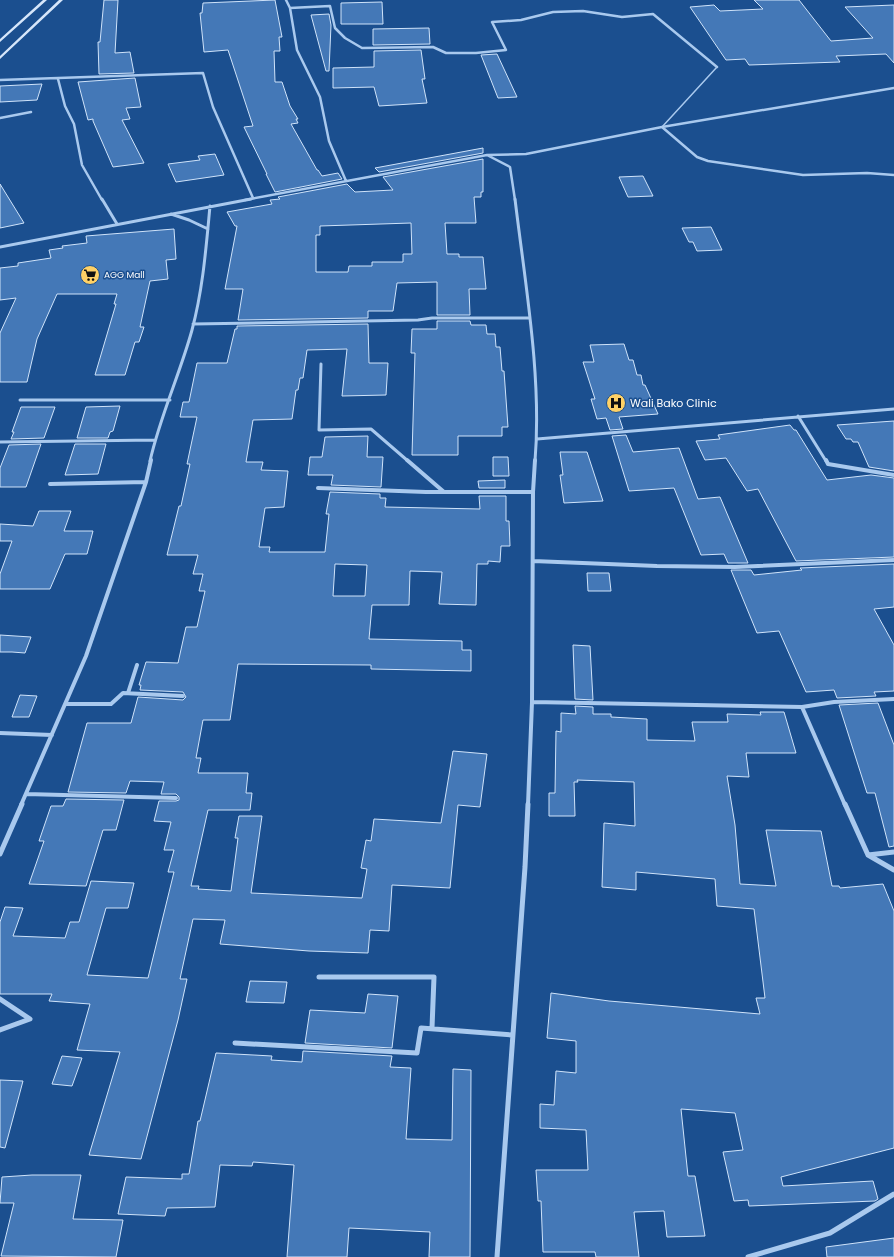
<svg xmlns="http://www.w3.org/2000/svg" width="894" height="1257" font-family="Poppins,sans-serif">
	<rect width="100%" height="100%" fill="#1b4f8f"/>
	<path fill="#4478b7" stroke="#cfe3fa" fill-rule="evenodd" d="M104 0H118L115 53 130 52 134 73 99 74 98 42H100Z
		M275 0 282 37H279L280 51H274L275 82H282L290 106 298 119H296L298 123 291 124 317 170H318L322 176 338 173 342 179 275 192 266 174H267L244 127 253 126 228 50 204 52 200 13H202L203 3Z
		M754 0H799L831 41 873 38 845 7 894 5V63L886 54 836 56 840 62 749 65 745 59 726 60 690 7 714 5 720 11 763 9Z
		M382 2 383 24H341V3Z
		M329 14 331 25 329 71H326L311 15Z
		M429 28 430 44 373 45V29Z
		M421 50 425 79H422L427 103 379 106 374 87 333 88V68L374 67V51Z
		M497 54 517 97 498 98 481 55Z
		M135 78 141 107 126 108 130 119 122 120 144 163 113 167 93 121V119L88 120 78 82Z
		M42 84 37 100 0 102V86Z
		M483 148V153L379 172 375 168Z
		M215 154 224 175 176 182 168 164 200 160 198 156Z
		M483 159V192H481V197H474L476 223H445L447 254H459V257H483L486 289H469L470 315H437V282L397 283 393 311H368V318L238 320 243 289H225L237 226H235L227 212 272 204 270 200 280 199 278 197 347 184 355 192 393 190 383 177ZM411 223 412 254H403V262H372V266H349L348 272H316V235H320V226Z
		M643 176 653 196 628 197 619 177Z
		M0 184 24 223 0 228Z
		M711 227 722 250 697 251 693 242H689L682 228Z
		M174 229 176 259 166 260 168 279 150 281 140 327H144L139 342H135L125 375H95L116 304H114L117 294H57L37 339 27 382H0V333L16 298 0 300V268L18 266V263L51 258 49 250 63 248 62 246 87 243 86 236Z
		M437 321H470L471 325H486L487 334H495L496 347H500L502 371H504L508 427H502V436H458V455H412L415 353H411L412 329H437Z
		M368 324 369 363H388L386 395 342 396 347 349 307 350 303 378H300L298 390H296L292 419 253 420 246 462H263L261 470 288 471 284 507 265 508 259 547H270L269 552H325L329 514H326L330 492 380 494V498H386L385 507 480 509 479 496H506V521H509L510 546H501L500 562 488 561V564H477L476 605 439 604 442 572 410 571 409 605H372L369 639 462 641V650H471V671L371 669V665L238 664 230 720H203L196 758H201L198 773H248L246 793H252L250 810H208L191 886H199L198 889 231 891 238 838H235L239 816H262L251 893 362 898 367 869 361 868 366 840 371 841 374 819 441 823 453 751 487 754 480 807 458 805 450 888 392 885 389 931 370 930 368 953 309 951 220 944 225 920 193 919 180 979H187L178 1020 141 1159 89 1155 120 1052 77 1050 90 1004 49 1001 52 994H0V922L5 907 23 908 13 936 65 938 70 922H79L91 881 134 883 128 908H106L87 975 148 978 174 872H168L174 850H164L171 822 154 821 159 801H176L179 800V797L176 794H161L164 782 130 781 126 793 68 792 87 723H131L138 697 183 700 186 697 183 692 140 690 141 685H139L146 662 178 663 186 627H197L205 591H199L203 574H193L198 555H167L179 506H181L190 464H187L197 417H180L183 402H189L197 363H227L235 329H237V326ZM335 564 367 565 365 596H333Z
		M624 344 629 360H633L637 375H641L643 385H645L658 414 619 417 623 429 610 430 606 418 597 419 591 399H595L583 362H594L590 345Z
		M120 406 113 431 110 432 108 438H77L86 407Z
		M21 407H55L44 438 11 439 14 432H12Z
		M894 421V471L869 467 858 442H853L851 439H846L837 425Z
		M790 425 794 430H796L827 480 871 475 894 478V557L796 561 758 489 747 491 726 458 705 460 696 441 720 439 718 435Z
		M626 435 633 452 679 448 698 499 720 497 748 563H728L724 554 701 555 674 488 629 491 612 436Z
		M368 436 367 457H383L381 487 331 485 333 475H308L310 457H322L325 437Z
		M41 444 26 487H0V468L9 445Z
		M75 444H106L98 474 65 475Z
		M560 452H587L603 501 564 503 560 475H563Z
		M493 457H508L509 476H493Z
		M505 480V488H479L478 481Z
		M39 511H71L64 531H93L87 554H65L50 589H0V574L12 541H0V524L33 526Z
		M894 564V607L874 609 894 645V691L874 692 876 696 837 698 834 690 806 692 779 631 757 633 731 570H751L754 575 802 570 800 568Z
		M587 573H609L611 591H588Z
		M0 635 31 637 25 653 12 652H0Z
		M573 645 590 646 593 700 575 699Z
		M20 695 37 696 29 717H12Z
		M878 703 894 745V846L889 847 875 793H867L839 705Z
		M575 706 593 707V714H611V717L647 719V740L695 741 692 722H728L727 714 761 715 760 712H784L796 753H746L749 777 727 776 735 825 740 884 776 886 766 830 821 831 832 886H839L840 888 883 884 894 911V1148L781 1177 783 1186 873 1181 878 1199 875 1201 749 1206 748 1200 734 1201 723 1152 743 1150 735 1113 681 1109 688 1176H695L705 1236 667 1237 664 1211 634 1212 639 1257H596L595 1252H543L541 1201H538L536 1170H588L586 1130 540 1128V1104L554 1105 556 1071 576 1073V1041L547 1038 551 993 609 1001 760 1014 756 998H765L754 909 717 906 715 879 636 872V890L602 887 604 823 635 826 634 782 577 780 578 782H574L575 816H549V793H555L556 731 561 732V713L576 714Z
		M66 799 124 800 116 830H103L86 886 29 884 44 841H39L51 806H63Z
		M250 981 287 982 284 1003 246 1002Z
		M368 994 398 996 392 1048 305 1043 310 1010 365 1013Z
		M303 1051 392 1056 390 1067 411 1068 406 1139 452 1140 453 1069 471 1070 470 1257H429L430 1232 349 1228 347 1257H287L294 1165 253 1162 252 1166 220 1165 215 1207 167 1208 165 1216 118 1214 126 1177 182 1179V1174H189L198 1121H200L216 1053 272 1056 271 1060 302 1062Z
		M62 1056 82 1058 72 1086 52 1084Z
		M0 1080 23 1081 5 1148 0 1147Z
		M32 1175H81L73 1219 123 1220 116 1257 1 1256 14 1203H0L2 1177Z
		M894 1238V1257H827L826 1247Z"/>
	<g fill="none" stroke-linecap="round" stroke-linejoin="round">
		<path stroke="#a9c9ee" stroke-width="1.5" d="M662 127 717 67"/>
		<path stroke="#a9c9ee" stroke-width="2.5" d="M286 0 290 8
			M58 79 65 106 74 124 82 165 102 200
			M0 80 203 73 213 107 253 198
			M0 118 31 112
			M662 127 697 157 708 161 803 175 867 173 894 175
			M487 155 510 167 515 200
			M346 181 329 141 320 97 297 50 290 8 330 6 335 28 345 38 362 48 433 47 446 53H476L506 50 492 22 521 20 553 12 583 11 622 17 653 14 717 67
			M245 200 487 155 526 154 662 127 894 88"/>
		<path stroke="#a9c9ee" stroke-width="3" d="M102 199 117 224
			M515 199C525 283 542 377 535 461
			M171 214 189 220 208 229
			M0 247 251 199
			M193 324 418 320 432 318H528
			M321 364 319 430 371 429 408 461
			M20 400H170
			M798 416 826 461
			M537 439 894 409
			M0 442 155 440
			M150 461C160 416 180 374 192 330 203 289 206 248 210 206"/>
		<path stroke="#a9c9ee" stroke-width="4" d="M407 460 444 492
			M826 460 828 464 894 475
			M50 484 146 482
			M318 488 426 492H533
			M533 561 657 566 735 567 894 560
			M128 693 137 665
			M532 702 802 707 845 805
			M65 704H111L123 693 183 696
			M802 707 834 702 894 699
			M0 733 52 735
			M26 794 176 798
			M21 805 86 656 146 482 151 460
			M528 805 532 702 533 492 535 460"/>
		<path stroke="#a9c9ee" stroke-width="5" d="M845 804 868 855 894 870
			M0 854 22 804
			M868 855 894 852
			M319 977H434L432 1028
			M0 999 30 1019 0 1030
			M235 1043 417 1053 421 1028 512 1035
			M497 1257 525 867 528 804
			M748 1257 830 1233 894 1194"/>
		<path fill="#d6e6fa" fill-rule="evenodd" d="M43 0H47L0 42V39Z
			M59 0H63L0 59V56Z"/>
	</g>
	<defs>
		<g id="supermarket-disc" transform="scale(1)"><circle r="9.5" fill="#ffd166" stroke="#1b4f8f"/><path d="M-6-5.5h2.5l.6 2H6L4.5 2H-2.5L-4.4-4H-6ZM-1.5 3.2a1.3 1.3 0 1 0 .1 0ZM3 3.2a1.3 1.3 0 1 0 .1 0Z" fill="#111"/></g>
		<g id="hospital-disc" transform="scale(1)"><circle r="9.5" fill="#ffd166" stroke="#1b4f8f"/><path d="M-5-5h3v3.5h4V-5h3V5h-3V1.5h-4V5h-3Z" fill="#111"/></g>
	</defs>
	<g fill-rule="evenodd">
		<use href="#supermarket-disc" x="90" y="275"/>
		<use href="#hospital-disc" x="616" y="403"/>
	</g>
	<g text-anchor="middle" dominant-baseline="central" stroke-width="3" stroke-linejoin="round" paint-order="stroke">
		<g font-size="9" fill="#fff" stroke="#1b4f8f" text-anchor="start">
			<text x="104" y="275">AGG Mall</text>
		</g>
		<g font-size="11" fill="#fff" stroke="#1b4f8f" text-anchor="start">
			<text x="630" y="403">Wali Bako Clinic</text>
		</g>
	</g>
</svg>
